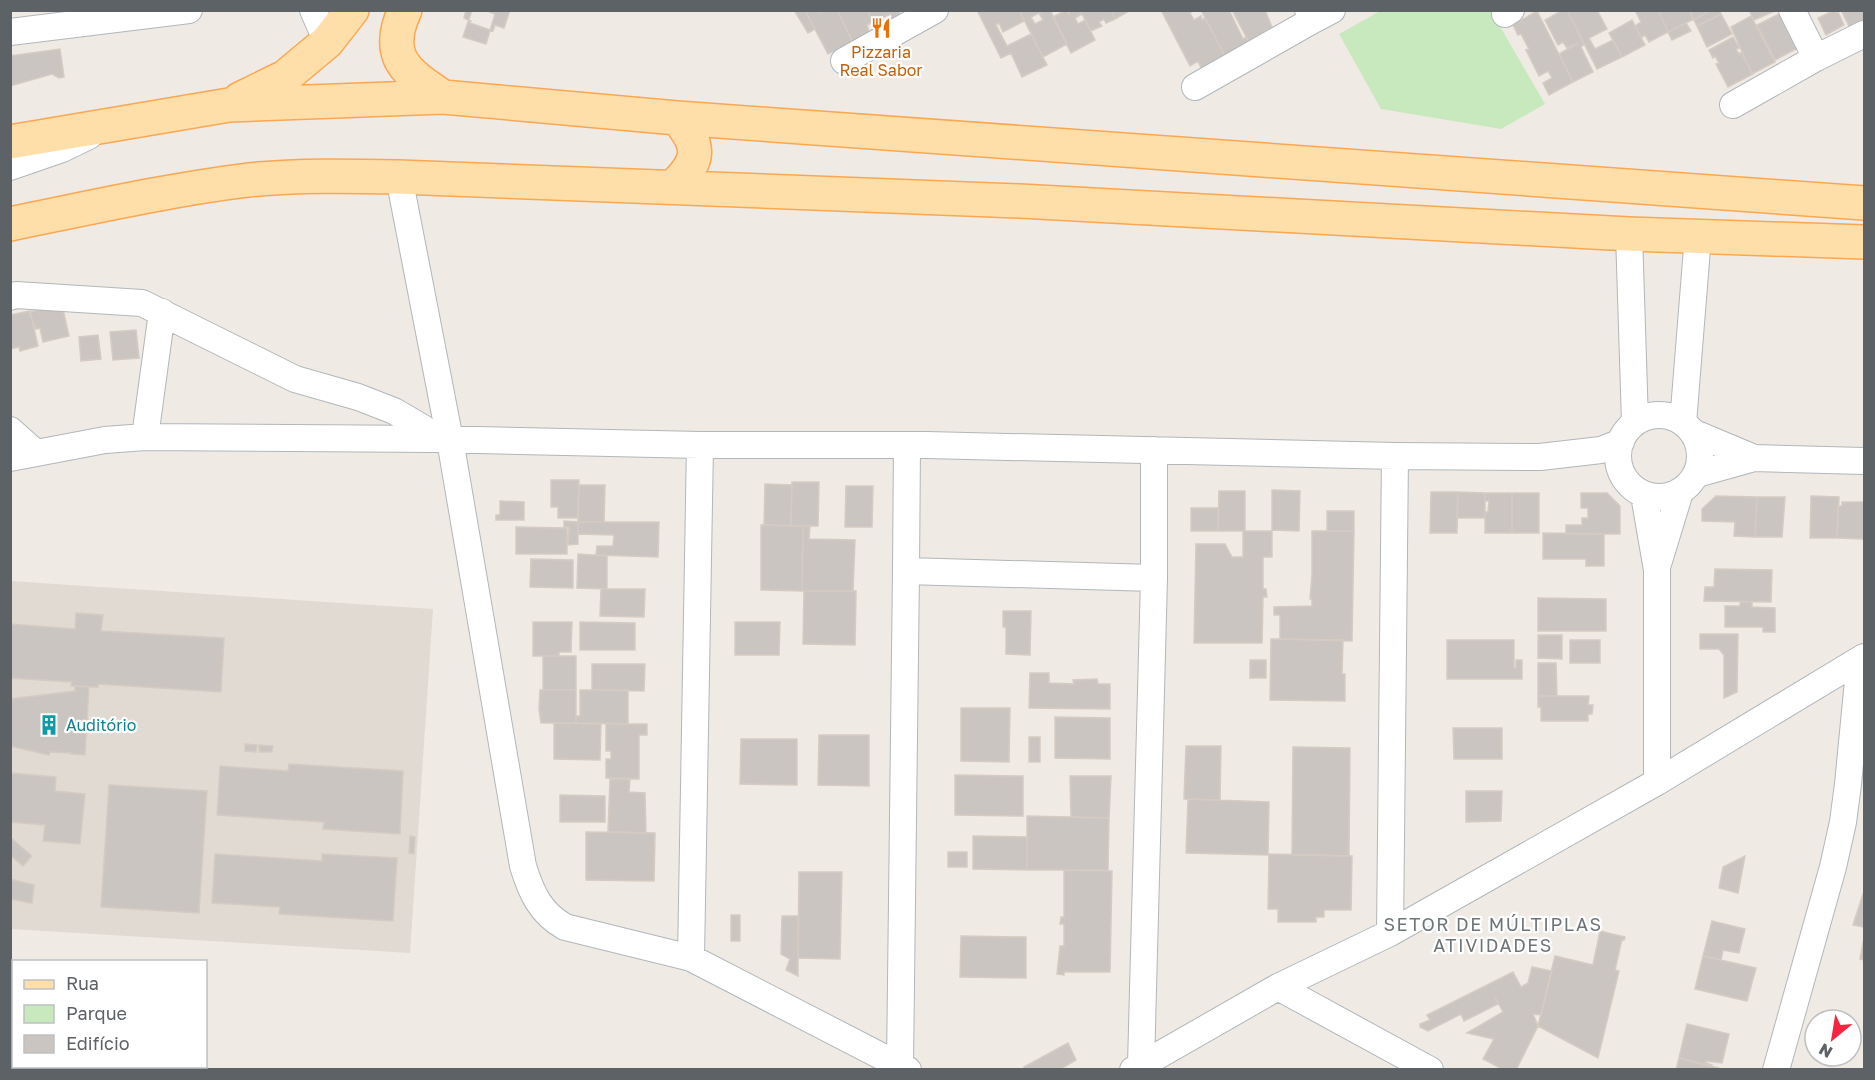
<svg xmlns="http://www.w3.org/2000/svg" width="1875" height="1080" font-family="'Golos Text',sans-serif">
	<rect width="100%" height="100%" fill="#f0eae4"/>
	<path fill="#e0dad3" d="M10 581 433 609 410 953 11 929Z"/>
	<path fill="#c8e9be" d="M1380 11H1491L1545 104 1501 129 1381 109 1339 34Z"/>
	<path fill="#cbc5c1" stroke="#d5cbc2" stroke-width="1.5" fill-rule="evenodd" d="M466 10H510L504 28 495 25 493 31 470 23 471 21 464 18Z
		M472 10H485L495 14 486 44 463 37Z
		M794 10H805L815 29 808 33Z
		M805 10H820L821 13 824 10H837L853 42 828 54Z
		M837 10H867L877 30 853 43Z
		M867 10H898L901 17 877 30Z
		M977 10H1019L1024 21 1003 32 999 23 996 25 1007 46 1031 34 1047 65 1022 77 1011 53 1001 58Z
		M1019 10H1050L1067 44 1043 57ZM1039 13 1043 20 1035 24 1031 17Z
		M1066 10 1069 14 1071 10H1080L1082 14 1075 18 1078 24 1085 20 1095 40 1071 53 1053 17Z
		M1080 10H1111L1115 19 1106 23 1104 19 1099 22 1102 26 1091 31Z
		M1111 10H1131L1115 19Z
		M1161 10H1194L1190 13 1194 20 1201 16 1202 20 1205 18 1225 56 1201 68 1198 61 1190 66Z
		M1201 10H1229L1243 39 1246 37 1250 44 1225 56Z
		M1232 10H1265L1274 32 1250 44Z
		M1567 10H1597L1607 29 1589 38 1595 49 1613 40 1622 57 1597 69Z
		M1567 10 1584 44 1581 47 1593 72 1573 82 1559 54 1578 43 1567 48 1563 42 1558 45 1545 20 1563 10Z
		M1635 10H1658L1668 32 1649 42 1645 35 1641 38 1635 26 1641 22Z
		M1658 10H1689L1694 19 1668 32Z
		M1689 10H1711L1694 20Z
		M1711 10H1719L1721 14 1697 26 1694 20Z
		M1749 10H1777L1754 20Z
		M1835 10 1836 13 1838 12 1844 25 1826 35 1818 18Z
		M1841 10H1864V26L1851 30Z
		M1537 11 1573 82 1549 95 1543 83 1552 78 1548 71 1539 76 1526 50 1529 49 1521 34 1518 35 1513 25Z
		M890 14 895 30 872 42 867 25Z
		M1721 14 1732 34 1707 47 1697 26Z
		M1779 14 1796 49 1775 60 1757 25Z
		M1751 16 1775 62 1752 74 1731 27Z
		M1632 20 1645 45 1622 57 1609 33Z
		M1686 23 1691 31 1672 40 1668 32Z
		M1733 37 1739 48 1736 49 1739 54 1741 52 1753 74 1728 87 1716 64 1719 63 1715 56 1713 58 1709 50Z
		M60 49 64 77 59 78 52 74 10 86V56Z
		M62 305 69 336 43 342 40 328 36 329 29 312Z
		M30 311 38 346 20 351 19 347 10 349V315Z
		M136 330 139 358 113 360 110 332Z
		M98 335 101 359 81 361 79 337Z
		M551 480H579L578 518H558V507H551Z
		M792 482H819L818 526H791Z
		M765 484 792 485 791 526 764 525Z
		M579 485H605L604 522H578Z
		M846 486H873L872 527H845Z
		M1272 490 1300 491 1299 531 1272 530Z
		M1219 491H1245V531H1218Z
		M1431 492H1458L1457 533H1430Z
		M1458 492 1485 493V518H1457Z
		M1485 493H1512V533H1485V512H1488L1489 501H1485Z
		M1512 493H1539V533H1512Z
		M1581 493H1607L1620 506V534H1566V525H1582V518H1588V508H1581Z
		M1716 496 1757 497 1755 537 1734 536 1735 522 1702 521V509Z
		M1811 496 1839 497 1837 538H1810Z
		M1757 497H1785L1782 537H1755Z
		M500 501 524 502V520H496V515H500Z
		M1842 502H1864V539L1837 538 1838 506H1842Z
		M1191 508H1218V531H1191Z
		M1327 511H1354V531H1327Z
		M564 521 578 522V544L568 545 569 527H564Z
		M578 522H659L658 557 596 555 597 546H613L614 535 578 534Z
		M761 525 803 526 802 591 761 590Z
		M803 526H810L809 539 855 540 853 591H802Z
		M516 527 567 528V554H516Z
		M1243 531H1272V557H1263V589H1266L1267 597H1263L1262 643H1194L1196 544H1225L1232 557H1243Z
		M1312 531H1354L1352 641 1280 639V615H1274V607L1312 606V599H1310L1312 575Z
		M1543 533 1604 534V566H1586V559H1543Z
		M578 554 607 556V589L577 588Z
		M531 559 573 560V588L530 587Z
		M1715 569 1772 570 1771 602 1704 601 1705 587H1714Z
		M601 589H645L644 617 600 616Z
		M804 591H856L855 645 803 644Z
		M1538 598 1606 599V631H1538Z
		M1740 602H1752V607L1775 608V632H1763V627H1725V606H1740Z
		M1003 611H1031L1030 655 1006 654V627H1003Z
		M76 613 103 615 101 631 224 638 221 692 98 684V687L71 686 72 682 10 678V624L75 629Z
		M533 622H572L571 652H559V656H533Z
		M580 622 635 623V650H580Z
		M735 622H780L779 655H735Z
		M1700 634H1738L1737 692 1724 698V655L1719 649H1700Z
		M1538 635H1562V659L1538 658Z
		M1271 639 1343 640 1342 674H1345V701L1270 700Z
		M1447 640H1514V668H1516V660H1522V679H1447Z
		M1570 640H1600V663H1570Z
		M543 656H576V690H543Z
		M1250 660H1266V678H1250Z
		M1538 663H1556L1557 696H1538Z
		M592 664H645L644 691 592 690Z
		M1030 673H1049V683L1074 684 1073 680 1097 679 1098 684H1110V709L1029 708Z
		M75 686 89 687 85 755 71 754V753L50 752 49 755 10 746V699L75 691Z
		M540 690H576V723H541L539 709Z
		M580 690H628V724L576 723V716H580Z
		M1538 696H1589L1588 705H1593L1592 714H1588V721H1541V707H1538Z
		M961 708H1010L1009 762 961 761Z
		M1055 717 1110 718V759L1055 758Z
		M554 723 601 724 600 760 554 759Z
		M606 724H647V735H639V779L606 778V759H611V751H606Z
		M1453 728H1502V759H1454Z
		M819 735H869V786L818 785Z
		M1029 737H1040V762H1029Z
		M741 739H797V785L740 784Z
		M245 744 257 745 256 752 245 751Z
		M259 745 273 746 272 752H259Z
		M1186 746H1221L1220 800 1184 799Z
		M1293 747 1350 748 1349 856 1292 855Z
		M289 764 403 771 400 834 323 829 324 822 217 815 220 766 288 771Z
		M10 773 56 777 55 791 85 794 80 844 43 841 45 825 10 822Z
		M955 775 1023 776V816L955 815Z
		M1070 776H1111L1109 818 1071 817Z
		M610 779H630L629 792 645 793 646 833 608 832Z
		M109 785 207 791 199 913 101 907Z
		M1466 791H1502L1501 821 1466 822Z
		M560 795 605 796V822H560Z
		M1188 799 1269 802 1268 855 1186 853Z
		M1027 816 1109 818 1108 870H1027Z
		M586 832 655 833 654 881 586 880Z
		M410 836 415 837 414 854 409 853Z
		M973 836 1027 837V870L973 869Z
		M10 837 32 856 23 866 10 855Z
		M948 852H967V867H948Z
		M215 854 322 861V854L397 858 393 921 279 914 280 907 212 903Z
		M1269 854 1352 856 1351 910H1324V917H1316V922H1278V909H1268Z
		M1745 856 1738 893 1719 888 1723 867Z
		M1064 870 1112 871 1110 972H1064V975L1057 974 1060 946H1064V924H1060L1061 917H1064Z
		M799 872H842L840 959 798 958Z
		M10 879 34 885 32 903 10 899Z
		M1863 894H1864V927L1853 925Z
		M731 915H740V941H731Z
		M782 916H798V976L786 970 790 959 781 954Z
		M1712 921 1745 929 1739 953 1723 950 1721 960 1703 956Z
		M1600 931 1625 937 1624 940 1622 939 1615 970 1619 971 1598 1058 1538 1026 1555 956 1593 965Z
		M961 936 1026 937V978L960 977Z
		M1864 938V960L1860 959Z
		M1703 956 1756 968 1747 1001 1695 989Z
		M1532 967 1552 971 1541 1015 1533 1014 1538 1026 1516 1070H1504L1483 1059 1494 1039 1467 1033 1503 1012 1495 997 1498 1004 1464 1021 1461 1014 1428 1031 1420 1027V1024L1430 1020 1427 1015 1513 972 1521 987 1528 983Z
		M1687 1024 1729 1034 1722 1063 1706 1061V1063L1712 1065 1711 1066 1679 1058Z
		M1068 1043 1076 1060 1059 1070H1024V1067Z
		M1679 1058 1694 1062 1726 1070H1676Z"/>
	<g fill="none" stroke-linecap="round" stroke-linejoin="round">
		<g stroke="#b1b7ba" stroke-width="28">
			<path id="minor" d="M313 10 327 42
				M1792 10 1816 58
				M1505 14 1511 10
				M1313 20 1332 10
				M10 32 189 10
				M844 61 935 10
				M1195 87 1313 20 1308 10
				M1733 105 1816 58 1864 34
				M10 167 62 149 89 136
				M399 177 450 440 523 866C531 892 540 913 565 927L691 958 908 1070
				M1629 234 1635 422
				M10 297 16 295 142 303 295 379 358 397 394 411 423 428 434 439
				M1618 456a41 41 0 1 1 82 0a41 41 0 1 1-82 0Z
				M1683 423 1698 236
				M10 430 36 453
				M1692 432 1754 458
				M145 437 162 312
				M10 458 105 440 145 437 434 439 700 445H927L1395 456 1540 457 1601 450 1621 442
				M1697 474 1754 458 1864 461
				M1644 495 1657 570V782
				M1658 564 1680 492
				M906 571 907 445
				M1390 933 1395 456
				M691 958 700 445
				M1278 987 1430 1070
				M900 1065 906 571 1154 578
				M1141 1065 1154 578V450
				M1133 1070 1278 987 1390 933 1657 782 1864 657
				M1776 1070 1833 867 1843 822 1848 784 1860 660"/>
		</g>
		<g stroke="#fba751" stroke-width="36">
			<path id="major" d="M405 10C383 57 407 73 443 97
				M240 99 285 77 327 42 352 10
				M10 142 229 105 443 97 677 118 1864 203
				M673 187C700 161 702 147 677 118
				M10 224C89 208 168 190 248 180 298 175 349 176 399 177L1020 201 1629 234 1864 242"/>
		</g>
		<use href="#minor" stroke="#fff" stroke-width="26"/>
		<use href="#major" stroke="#ffdfa9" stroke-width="33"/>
	</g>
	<defs>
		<g id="restaurant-bare" transform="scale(1.62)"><path d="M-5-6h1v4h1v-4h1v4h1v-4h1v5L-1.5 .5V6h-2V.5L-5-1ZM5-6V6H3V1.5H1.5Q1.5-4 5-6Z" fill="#e8710a" stroke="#fff" stroke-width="2.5" paint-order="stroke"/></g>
		<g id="building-bare" transform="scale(1.62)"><path d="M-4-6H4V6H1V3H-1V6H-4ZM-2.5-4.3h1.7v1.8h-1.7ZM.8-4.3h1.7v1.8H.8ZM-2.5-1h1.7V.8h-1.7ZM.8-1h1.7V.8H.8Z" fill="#0f9aa8" stroke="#fff" stroke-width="2.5" paint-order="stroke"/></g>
	</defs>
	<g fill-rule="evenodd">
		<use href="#restaurant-bare" x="881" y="28"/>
		<use href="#building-bare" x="49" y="725"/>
	</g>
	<g text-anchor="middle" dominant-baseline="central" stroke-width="4.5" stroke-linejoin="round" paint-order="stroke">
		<g font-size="16" fill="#c56008" stroke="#fff">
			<text x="881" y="52">Pizzaria<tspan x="881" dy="18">Real Sabor</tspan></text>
		</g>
		<g font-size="16" fill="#0d838f" stroke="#fff" text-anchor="start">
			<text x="66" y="725">Auditório</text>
		</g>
		<g font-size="18" letter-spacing="1.5" fill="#6d7578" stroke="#fff">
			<text x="1493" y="924">SETOR DE MÚLTIPLAS<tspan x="1493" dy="21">ATIVIDADES</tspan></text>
		</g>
	</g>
	<rect width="1875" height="1080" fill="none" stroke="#5c6266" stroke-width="24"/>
	<rect x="12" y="960" width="195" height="108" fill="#ffffff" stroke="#bec0c2" stroke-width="1.5"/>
	<rect x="24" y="980" width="30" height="9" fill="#ffdfa9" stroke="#bec0c2" stroke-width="1.5"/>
	<text x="66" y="990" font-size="18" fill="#5c6266">Rua</text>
	<rect x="24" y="1005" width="30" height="18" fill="#c8e9be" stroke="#bec0c2" stroke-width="1.5"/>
	<text x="66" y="1020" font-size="18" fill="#5c6266">Parque</text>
	<rect x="24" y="1035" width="30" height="18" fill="#cbc5c1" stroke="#bec0c2" stroke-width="1.5"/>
	<text x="66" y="1050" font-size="18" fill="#5c6266">Edifício</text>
	<g transform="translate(1833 1038) rotate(210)"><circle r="28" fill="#ffffff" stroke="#bec0c2" stroke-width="1.5"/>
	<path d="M0-4.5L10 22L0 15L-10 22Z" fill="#f62441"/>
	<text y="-9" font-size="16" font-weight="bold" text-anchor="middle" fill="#5c6266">N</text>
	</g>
</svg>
